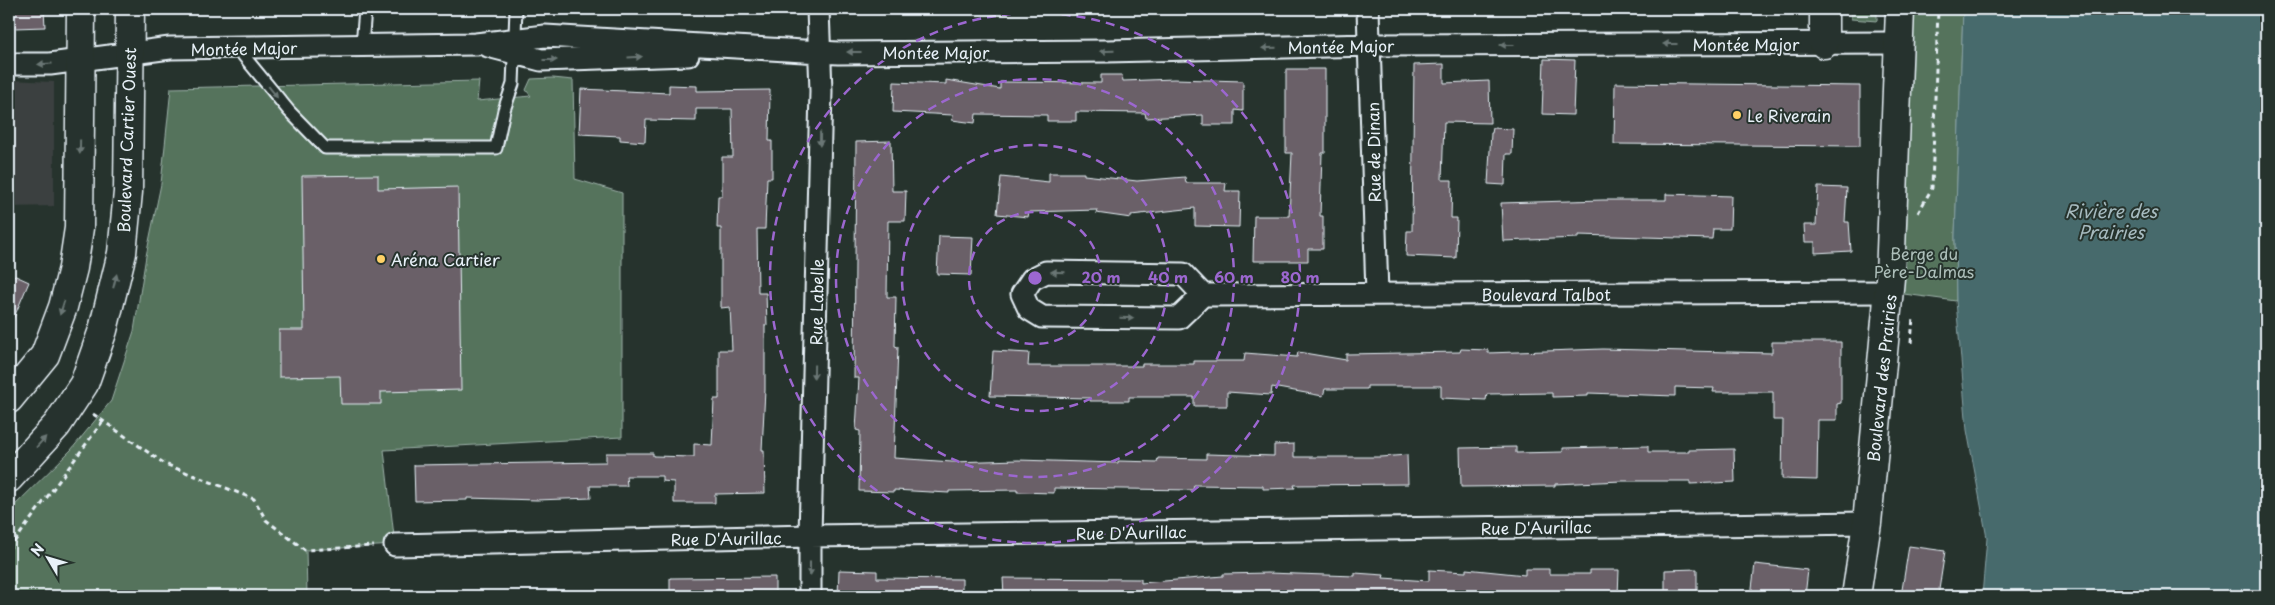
<svg xmlns="http://www.w3.org/2000/svg" width="2275" height="605" font-family="'Playpen Sans',sans-serif">
	<rect width="100%" height="100%" fill="#26332d"/>
	<filter id="ink" filterUnits="userSpaceOnUse"><feTurbulence type="fractalNoise" baseFrequency=".02" numOctaves="2"/><feDisplacementMap in="SourceGraphic" scale="10" xChannelSelector="R" yChannelSelector="G"/><feConvolveMatrix kernelMatrix="1 2 1 2 8 2 1 2 1" color-interpolation-filters="sRGB"/></filter>
	<g filter="url(#ink)">
		<path fill="#3a413f" d="M9 80 54 82V206L9 207Z"/>
		<path fill="#54735c" stroke="#9eb2aa" d="M1851 9H1877V21L1851 19Z
			M1900 9H1963L1955 236 1956 301 1889 292Z
			M553 78 573 80 575 179 622 193V437L384 450 395 545 306 550 307 596H9V511L71 450 111 401 134 331 146 256 161 184 171 88 479 81 477 101 531 96 526 90 531 79Z"/>
		<path fill="#466a6c" stroke="#87a0a4" d="M1963 9H2266V596H1982L1987 538 1967 430 1956 301 1955 236Z"/>
		<path fill="#6a6168" stroke="#e8f1f8" d="M13 9H44L45 27 14 28Z
			M1544 59 1575 60 1573 115 1542 114Z
			M1444 64V83L1489 81 1490 123 1444 122 1442 180H1452L1451 218H1457L1456 258 1406 256 1407 231H1412L1414 65Z
			M1286 69H1325V153H1322L1320 216H1323V249H1308V261H1253L1254 216H1289L1292 153H1286Z
			M1101 75H1122L1123 81 1174 79 1243 81V111L1235 110V125H1203V115L1146 118 1145 113 1076 112V121H1047V115L976 114 975 123 952 120 953 115 893 112 894 82 946 84V80L1000 89V82L1101 83Z
			M1615 83 1860 86V146L1614 144Z
			M669 85 697 86V91L770 90 769 141H772V178H767L765 229H757L758 293H766L767 325H765V390L762 450H764L765 493 715 494V503H674V482L662 481V476H626L627 486H590L591 498 537 500 467 498V500L415 501 414 465 606 462V453H653V456L694 457V444L712 445 714 399H719V350H732L730 307 721 308V228H717L718 196H722V157H733L732 109H696V121L646 120 645 142 620 140V136L579 134 581 89 669 93Z
			M1493 128 1513 129 1512 154H1506L1505 185 1488 184 1491 133H1492Z
			M891 141 892 191H906L905 221H888L887 297H896L895 346 898 347 894 458 952 462 1018 460 1118 463V461L1157 462 1158 458 1206 459V454L1274 456V445L1294 444V457H1380L1407 455 1408 484 1294 485 1295 488 1263 489V486L1194 485 1193 490 1054 488V493L1017 492V490L949 491V493L894 490V492L859 491 860 431 856 430 859 378H854L856 142Z
			M1049 173H1084V175L1137 181 1185 177 1186 183H1226L1225 191H1240L1239 227 1195 226V208L1131 215V218L1096 213 1097 210 1029 212 1028 217 997 214 1001 177 1049 182Z
			M378 175V189L458 187 461 390 381 392V404H341L340 376 279 377V330H304L302 176Z
			M1818 187 1847 188 1845 222H1849L1851 251 1815 253V242H1805L1804 225H1816Z
			M1666 194 1731 196 1730 229H1713L1712 239 1578 235V238L1503 241 1501 203 1603 200H1666Z
			M939 236 973 237 971 275 937 274Z
			M9 273 29 282 9 329Z
			M1772 342H1841V403L1837 404V420H1818L1817 480 1782 479 1783 420H1773V392H1713L1714 388 1675 387V396L1588 393V396L1552 397V393L1487 394 1486 400 1441 398V386H1367V389H1325L1323 396 1272 387 1271 395 1227 392V406H1194V397H1129V401H1090V398L990 396 993 351 1029 353 1028 366H1142V364H1194V361H1244L1245 353 1297 357 1298 352 1346 360V354L1460 352 1461 349 1488 350V353L1603 349 1772 353Z
			M1648 446V452H1689V450L1734 449 1735 482 1690 484V481H1622L1555 484V486L1461 487 1460 448 1516 447V453L1563 452V448Z
			M1909 546 1945 551 1938 596H1901Z
			M1755 564 1808 570 1805 596H1751Z
			M1466 569 1525 575V569H1549V574H1590V570H1619L1618 596H1004L1003 578 1141 579V583L1223 576V574L1268 573 1355 576V573L1384 575 1383 578 1429 581V570L1466 572Z
			M1697 569V596H1665V570Z
			M839 570 877 571V578L962 579V596H838Z
			M775 577V596H670V578Z"/>
		<g fill="none" stroke-linecap="round" stroke-linejoin="round">
			<g stroke="#e8f1f8" stroke-width="15">
				<path id="service" d="M362 46 365 9
					M238 49 289 111 325 148H496L504 110 513 84 516 9"/>
			</g>
			<g stroke="#e8f1f8" stroke-width="25">
				<path id="minor" d="M1368 9 1377 294
					M488 46 541 60 688 55
					M9 64H50L170 48 476 44 545 36 838 53 1107 51 1370 45 1898 43
					M1203 295 1183 274 1046 272 1032 279 1022 294 1029 309 1042 317 1179 318 1203 295 1889 292
					M395 545 810 536 1867 523
					M810 596V536L821 91 818 9"/>
			</g>
			<g stroke="#e8f1f8" stroke-width="31">
				<path id="tertiary" d="M1824 9V44
					M9 399 45 355 63 307 73 268 79 228 81 9
					M9 478 57 425 84 384 103 330 122 253 128 192 130 9
					M1856 596 1867 523 1890 278 1900 9"/>
			</g>
			<path stroke="#e8f1f8" stroke-width="3" stroke-dasharray="5 4" stroke-linecap="butt" d="M1918 213 1932 188 1938 9
				M1911 343 1913 317
				M93 414 165 464 254 499 266 520 305 550 374 546
				M9 549 103 421"/>
			<use href="#service" stroke="#26332d" stroke-width="11"/>
			<use href="#minor" stroke="#26332d" stroke-width="21"/>
			<use href="#tertiary" stroke="#26332d" stroke-width="28"/>
		</g>
		<defs><path id="oneway-solid" d="M-6-.8H1V-3.2L6.5 0L1 3.2V.8H-6Z" transform="scale(1.25)"/></defs>
		<g fill="#6a7674">
			<use href="#oneway-solid" transform="translate(1670 44) rotate(180)"/>
			<use href="#oneway-solid" transform="translate(1507 45) rotate(180)"/>
			<use href="#oneway-solid" transform="translate(1269 48) rotate(179)"/>
			<use href="#oneway-solid" transform="translate(1107 51) rotate(179)"/>
			<use href="#oneway-solid" transform="translate(854 52) rotate(180)"/>
			<use href="#oneway-solid" transform="translate(635 57) rotate(-3)"/>
			<use href="#oneway-solid" transform="translate(550 60)"/>
			<use href="#oneway-solid" transform="translate(45 64) rotate(176)"/>
			<use href="#oneway-solid" transform="translate(273 92) rotate(52)"/>
			<use href="#oneway-solid" transform="translate(820 139) rotate(91)"/>
			<use href="#oneway-solid" transform="translate(80 147) rotate(91)"/>
			<use href="#oneway-solid" transform="translate(1058 272) rotate(-179)"/>
			<use href="#oneway-solid" transform="translate(115 281) rotate(-76)"/>
			<use href="#oneway-solid" transform="translate(62 308) rotate(108)"/>
			<use href="#oneway-solid" transform="translate(1127 318) rotate(1)"/>
			<use href="#oneway-solid" transform="translate(814 372) rotate(91)"/>
			<use href="#oneway-solid" transform="translate(41 442) rotate(-48)"/>
			<use href="#oneway-solid" transform="translate(810 569) rotate(90)"/>
		</g>
	</g>
	<g fill="none" stroke="#9c67d0" stroke-width="2.5" stroke-dasharray="9 6">
		<circle cx="1035" cy="278" r="66"/>
		<circle cx="1035" cy="278" r="133"/>
		<circle cx="1035" cy="278" r="199"/>
		<circle cx="1035" cy="278" r="265"/>
	</g>
	<g fill="#ffd166" stroke="#26332d" stroke-width="2">
		<circle cx="1737" cy="115" r="5"/>
		<circle cx="381" cy="259" r="5"/>
	</g>
	<g text-anchor="middle" dominant-baseline="central" stroke-width="4" stroke-linejoin="round" paint-order="stroke">
		<g font-size="16" fill="#e8f1f8" stroke="#26332d">
			<text x="1746" y="44">Montée Major</text>
			<text transform="translate(1341 46) rotate(-1)">Montée Major</text>
			<text transform="translate(244 48) rotate(-1)">Montée Major</text>
			<text x="936" y="52">Montée Major</text>
			<text transform="translate(126 140) rotate(-88)">Boulevard Cartier Ouest</text>
			<text transform="translate(1373 152) rotate(-91)">Rue de Dinan</text>
			<text x="1546" y="294">Boulevard Talbot</text>
			<text transform="translate(816 302) rotate(-89)">Rue Labelle</text>
			<text transform="translate(1881 378) rotate(-84)">Boulevard des Prairies</text>
			<text transform="translate(1536 527) rotate(-1)">Rue D'Aurillac</text>
			<text transform="translate(1131 532) rotate(-1)">Rue D'Aurillac</text>
			<text transform="translate(726 538) rotate(-1)">Rue D'Aurillac</text>
		</g>
		<g font-size="16" fill="#e8f1f8" stroke="#26332d" text-anchor="start">
			<text x="1747" y="115">Le Riverain</text>
			<text x="391" y="259">Aréna Cartier</text>
		</g>
		<g font-size="16" fill="#adbfba" stroke="#26332d">
			<text x="1924" y="253">Berge du<tspan x="1924" dy="18">Père-Dalmas</tspan></text>
		</g>
		<g font-size="18" font-style="italic" fill="#a7bbc0" stroke="#26332d">
			<text x="2111" y="210">Rivière des<tspan x="2111" dy="21">Prairies</tspan></text>
		</g>
	</g>
	<circle cx="1035" cy="278" r="8" fill="#9c67d0" stroke="#26332d" stroke-width="2.5"/>
	<g font-size="15" text-anchor="middle" font-weight="bold" fill="#9c67d0" stroke="#26332d" stroke-width="4" stroke-linejoin="round" paint-order="stroke">
		<text x="1101" y="283">20 m</text>
		<text x="1168" y="283">40 m</text>
		<text x="1234" y="283">60 m</text>
		<text x="1300" y="283">80 m</text>
	</g>
	<rect width="2275" height="605" fill="none" stroke="#26332d" stroke-width="30"/>
	<rect x="15" y="15" width="2245" height="575" fill="none" stroke="#e8f1f8" stroke-width="2" filter="url(#ink)"/>
	<g transform="translate(48 558) rotate(308)" stroke="#26332d" stroke-width="4" paint-order="stroke">
	<path d="M0-4L9 19L0 12L-9 19Z" fill="#e8f1f8"/>
	<text y="-8" font-size="14" font-weight="bold" text-anchor="middle" fill="#e8f1f8">N</text>
	</g>
</svg>
